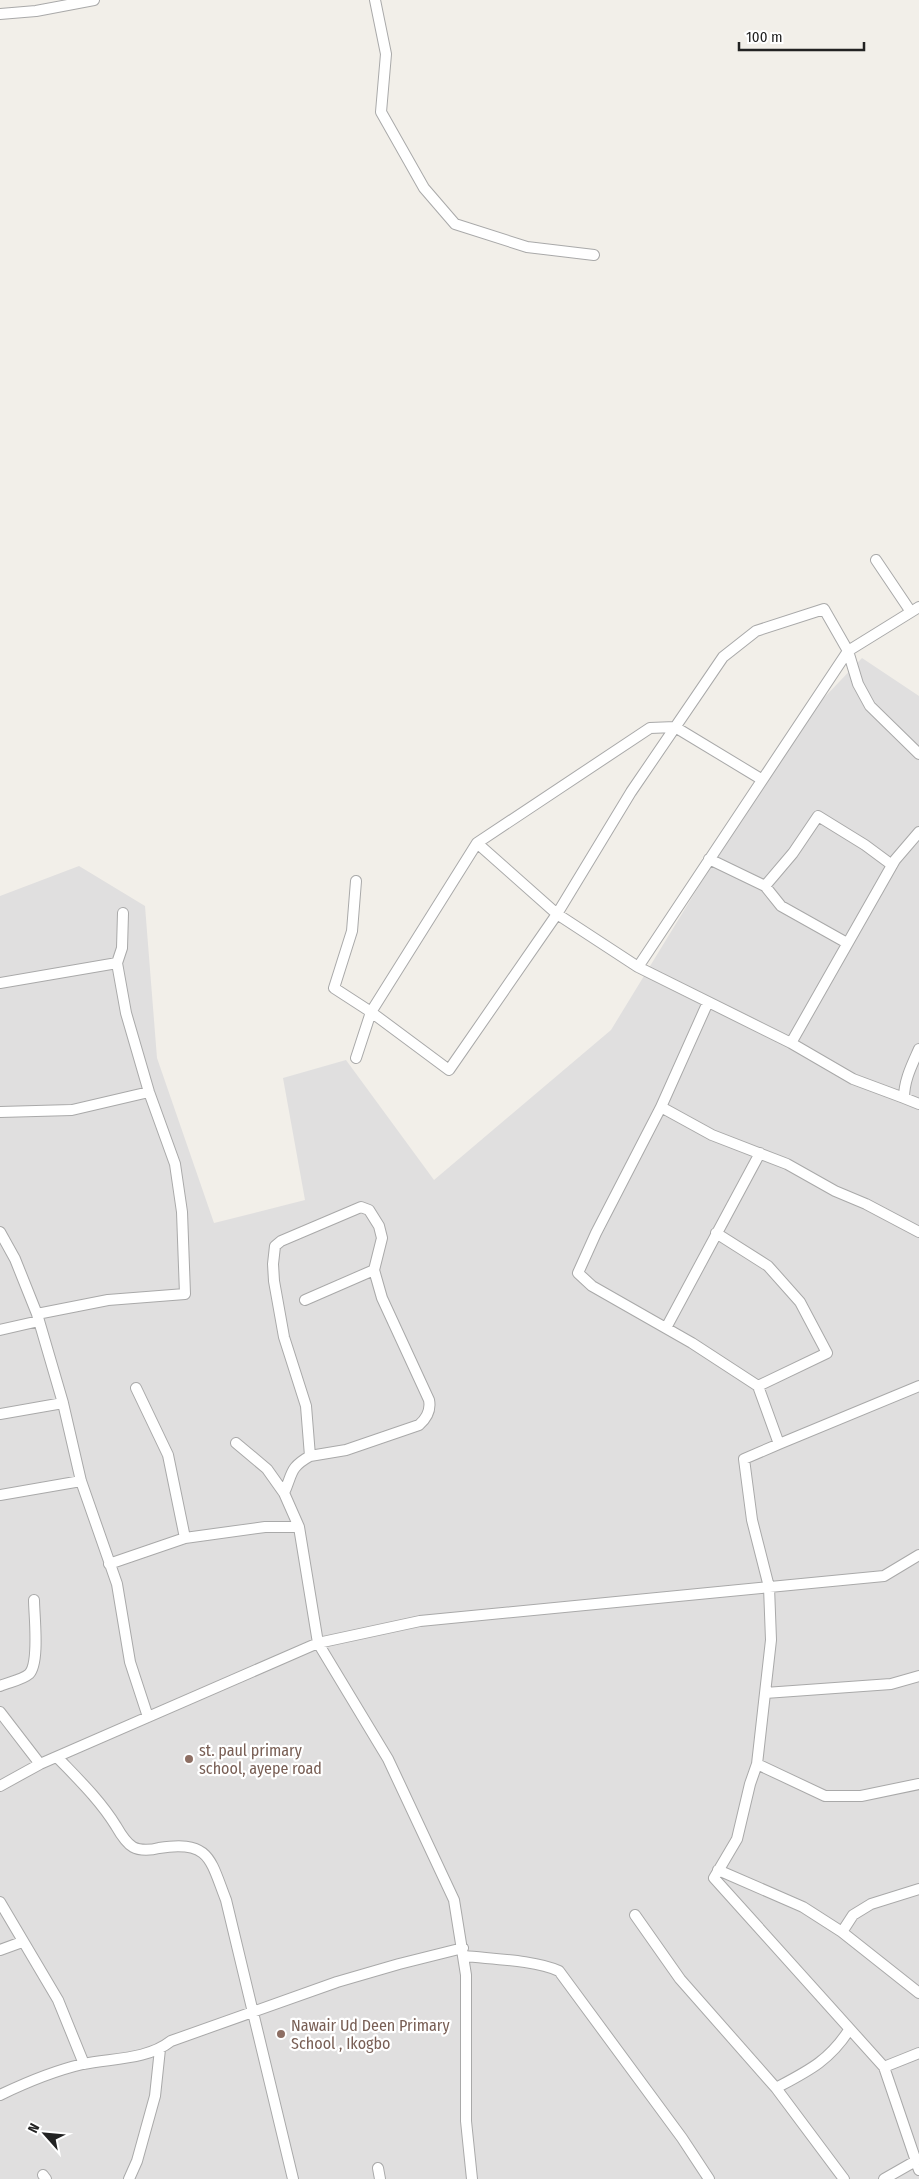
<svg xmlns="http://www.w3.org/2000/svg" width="919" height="2179" font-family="'Fira Sans Condensed',sans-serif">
	<rect width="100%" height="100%" fill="#f2efe9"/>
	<path fill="#e0dfdf" d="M862 658 919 696V2179H0V896L79 866 145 906 157 1058 214 1223 305 1200 283 1078 346 1060 434 1180 611 1030 796 727Z"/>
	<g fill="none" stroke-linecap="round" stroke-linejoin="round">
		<g stroke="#a9a9a9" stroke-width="12">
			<path id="street" d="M375 0 386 54 381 112 424 188 455 224 527 247 594 255
				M0 14 36 11 94 0
				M876 560 911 612
				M477 843 557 914 638 967
				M709 859 765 886
				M356 881 352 931 334 988 371 1012 449 1070 557 914 631 792 723 657 756 631 824 609 848 651 858 684 870 706 919 754
				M847 943 781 906 765 886 793 853 818 816 865 845 892 865
				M117 963 122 948 123 913
				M0 983 117 963 126 1013 149 1092 175 1164 182 1212 185 1294 108 1300 37 1314
				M708 1002 661 1107 712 1135 787 1164 835 1191 866 1204 919 1232
				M791 1043 895 860 919 832
				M919 1049C912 1065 904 1080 904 1098L919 1104
				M356 1058 371 1012 477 843 650 728 675 727 761 779
				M904 1098 853 1079 791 1043 638 967 848 651 919 607
				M661 1107 596 1233 578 1273 592 1286 692 1343 758 1386 779 1444 744 1459 752 1520 769 1587 771 1640 757 1764 750 1784 737 1839 714 1878 884 2067
				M0 1112 72 1110 149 1092
				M361 1207 369 1210 379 1226 382 1238 374 1270 382 1298 429 1400C431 1410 427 1418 419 1425L346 1450 310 1456 306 1406 284 1337 274 1281 273 1264 275 1246 281 1241Z
				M0 1232 15 1259 37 1314 63 1403 81 1481 117 1584 130 1662 148 1717
				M716 1233 768 1266 800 1302 827 1353 758 1386
				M305 1300 374 1270
				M666 1328 760 1153
				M0 1330 39 1321
				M136 1388 168 1455 185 1538
				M0 1414 63 1403
				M236 1443 267 1469 284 1493 299 1527 318 1643 388 1759 454 1900 466 1975V2121L472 2179
				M779 1444 919 1386
				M284 1493C293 1473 289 1468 310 1456
				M0 1495 81 1481
				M109 1564 185 1538 265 1527H299
				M0 1686C9 1682 22 1680 29 1674 40 1663 34 1615 34 1600
				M765 1693 891 1684 919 1676
				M0 1712 40 1764
				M57 1757C78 1779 100 1800 116 1826 120 1833 126 1843 133 1847 140 1851 152 1850 159 1848 210 1840 210 1859 226 1900L293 2179
				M757 1764 825 1796H861L919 1784
				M0 1786 40 1764 318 1643 420 1621 884 1576 919 1555
				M718 1870 803 1907 842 1932 919 1993
				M0 1902 58 2000 84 2064
				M635 1915 680 1979 776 2088C808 2071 829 2061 849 2030
				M842 1932 853 1915 871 1904 919 1889
				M0 1950 22 1942
				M465 1956C491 1959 536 1960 559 1971L682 2138 709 2179
				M919 2053 884 2067 919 2170
				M776 2088 844 2179
				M0 2095C27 2082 53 2071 83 2064 112 2058 147 2060 171 2041L337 1982 399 1964 463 1948
				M378 2168 380 2179
				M43 2175 46 2179
				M129 2179 137 2161 155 2096 160 2049
				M884 2179 919 2159"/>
		</g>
		<use href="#street" stroke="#fff" stroke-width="10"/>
	</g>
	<g fill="#8d6e63" stroke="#fff" stroke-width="2">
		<circle cx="189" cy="1759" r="5"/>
		<circle cx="281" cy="2034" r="5"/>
	</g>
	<g text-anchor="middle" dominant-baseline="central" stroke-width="4.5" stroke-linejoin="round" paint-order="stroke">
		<g font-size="16" fill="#785e54" stroke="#fff" text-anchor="start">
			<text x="199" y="1750">st. paul primary<tspan x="199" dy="18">school, ayepe road</tspan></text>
			<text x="291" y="2025">Nawair Ud Deen Primary<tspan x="291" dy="18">School , Ikogbo</tspan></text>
		</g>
	</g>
	<g transform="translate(45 2134) rotate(297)" stroke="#ffffff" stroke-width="4" paint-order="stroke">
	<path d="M0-4L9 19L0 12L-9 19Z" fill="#222222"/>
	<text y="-8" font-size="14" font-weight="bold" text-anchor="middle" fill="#222222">N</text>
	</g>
	<path d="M739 42v8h125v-8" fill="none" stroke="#222222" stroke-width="2.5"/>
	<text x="746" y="42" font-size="15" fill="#222222" stroke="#ffffff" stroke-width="4" paint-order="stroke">100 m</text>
</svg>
